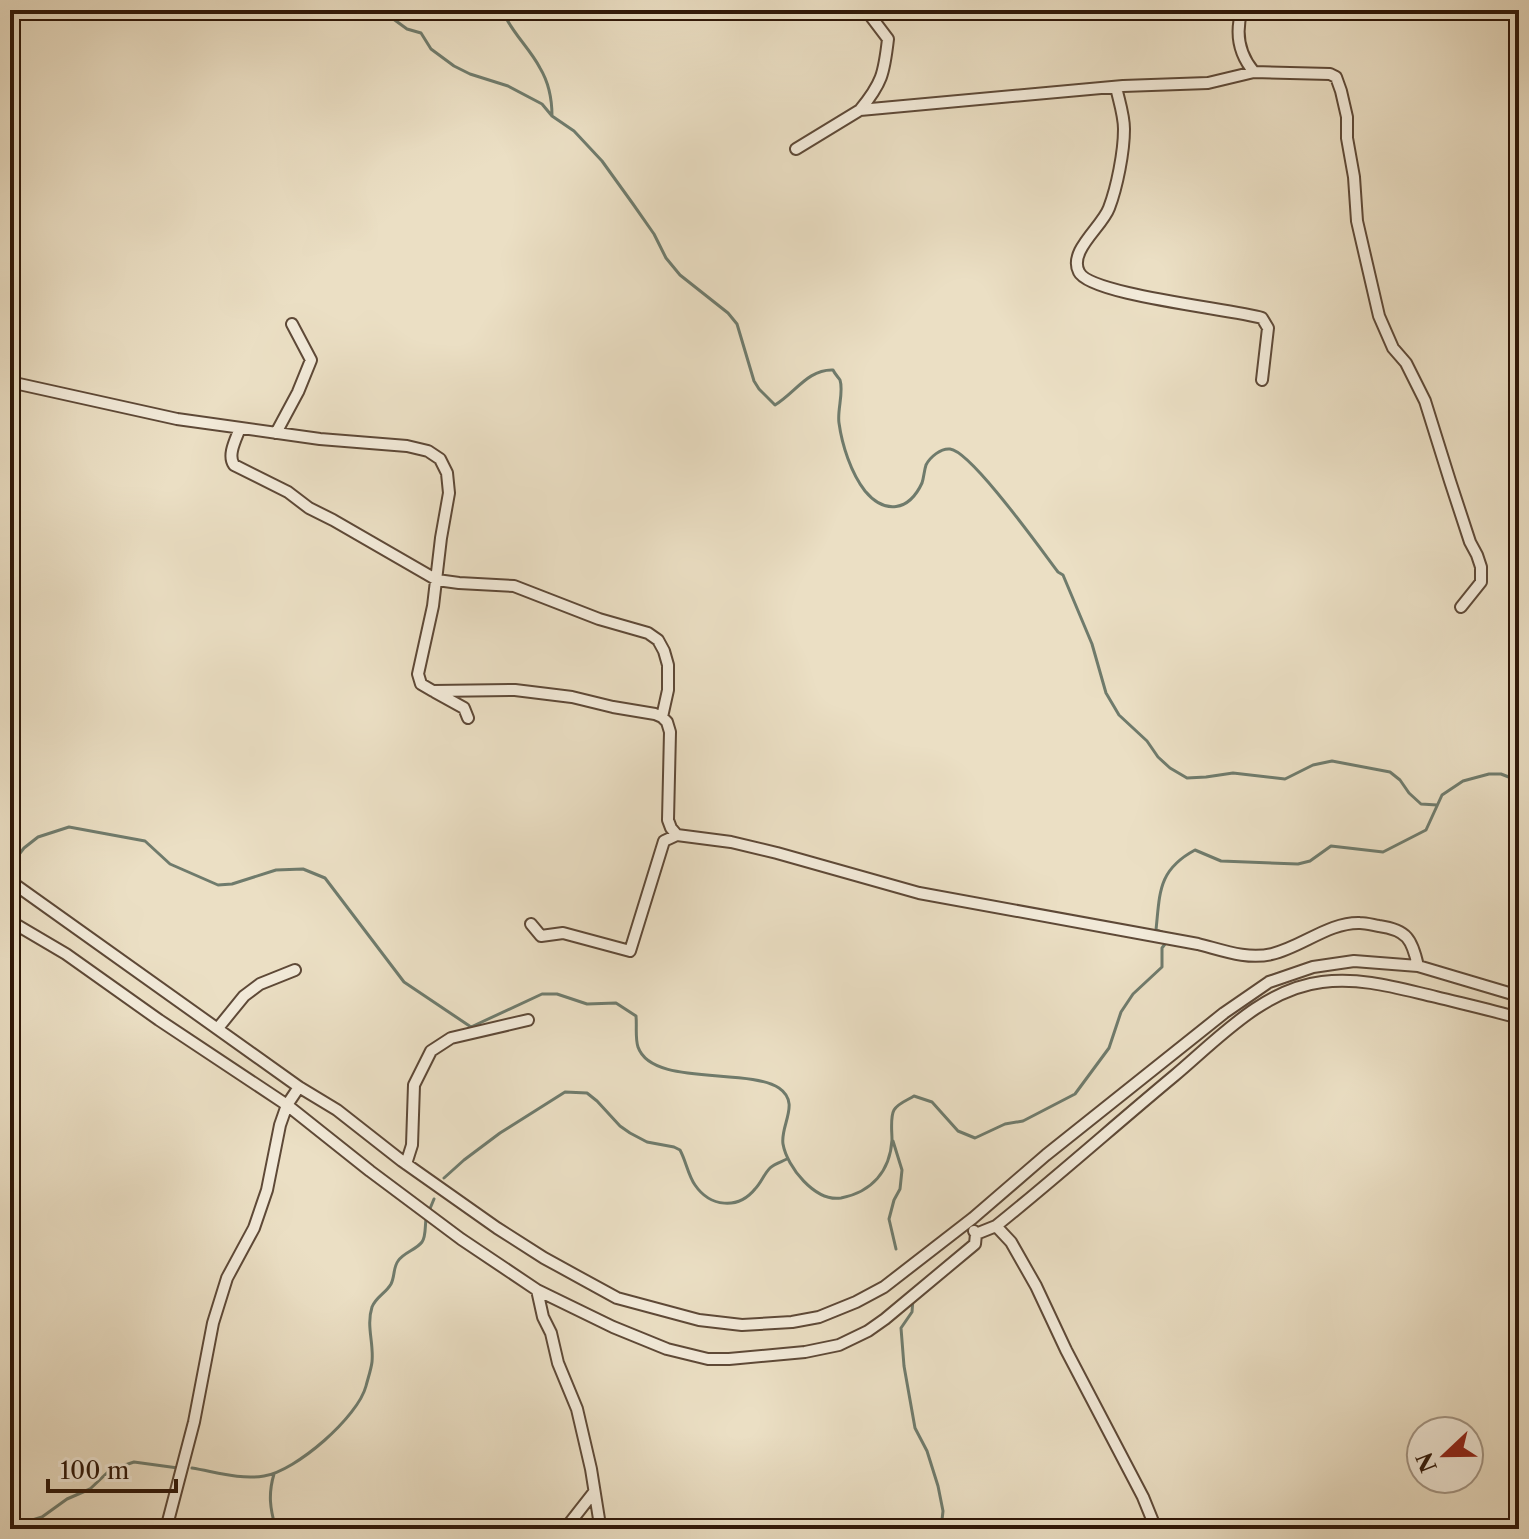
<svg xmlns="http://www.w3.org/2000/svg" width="1529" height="1539" font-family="'Libre Caslon Text',serif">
	<rect width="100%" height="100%" fill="#ebdfc4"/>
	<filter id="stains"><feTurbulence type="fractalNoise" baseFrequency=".0025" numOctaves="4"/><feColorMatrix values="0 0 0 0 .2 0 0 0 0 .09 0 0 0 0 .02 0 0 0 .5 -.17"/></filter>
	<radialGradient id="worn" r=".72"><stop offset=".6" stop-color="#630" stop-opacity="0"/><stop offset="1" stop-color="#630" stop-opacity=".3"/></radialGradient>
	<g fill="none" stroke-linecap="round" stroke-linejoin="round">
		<path stroke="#6f7b6c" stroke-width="3" d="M381 10 407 29 421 33 431 49 454 66 470 74 508 86 542 104 552 116 574 131 602 161 633 204 654 234 666 258 680 275 728 313 737 324 754 381 759 389 775 405C795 393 808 369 833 370 835 374 838 377 840 380 844 392 837 410 839 423 842 445 851 473 865 491 885 515 909 511 922 483 924 477 924 471 926 465 930 457 941 448 950 449 971 451 1042 551 1058 572L1063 575 1092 644 1106 693 1119 715 1147 741 1158 757 1170 768 1187 778 1206 777 1233 773 1285 779 1313 765 1332 761 1390 772 1400 780 1409 793 1421 804 1437 805
			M502 10C511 32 529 47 540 68 549 83 552 99 552 116
			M10 866 24 848 38 837 69 827 145 841 170 864 218 885 232 884 276 870 303 869 325 878 404 982 471 1027 542 994H557L587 1004 616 1003 636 1016C637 1026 635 1038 638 1047 652 1087 747 1067 779 1088 801 1103 780 1125 783 1144 787 1167 815 1202 841 1198 872 1192 890 1171 892 1140 892 1131 890 1117 894 1110 898 1103 908 1100 914 1096L932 1102 958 1131 975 1138 1005 1124 1023 1121 1075 1094 1109 1048 1121 1012 1133 994 1162 967V948L1165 944
			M1162 932 1156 930C1160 892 1158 870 1195 850L1221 861 1298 864 1310 861 1331 846 1383 852 1426 830 1442 795 1463 781 1489 774H1501L1519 781
			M893 1141 902 1170 900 1189 894 1200 889 1219 896 1249
			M444 1178 464 1160 500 1133 565 1092 587 1093 597 1101 620 1126 630 1133 647 1142 674 1147 680 1150C686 1161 688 1175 695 1185 710 1207 738 1210 755 1189 761 1183 764 1174 770 1168 774 1164 781 1162 787 1159
			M429 1211 434 1199
			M913 1299 912 1312 901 1328 904 1366 915 1428 927 1451 938 1486 943 1511 941 1529
			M192 1468C216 1472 240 1480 264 1476 296 1471 358 1417 366 1386 368 1378 371 1370 372 1362 374 1343 366 1326 372 1307 376 1297 386 1293 391 1284 395 1276 393 1268 398 1261 404 1252 416 1250 422 1242 426 1237 425 1225 426 1219
			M274 1474C268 1494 270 1509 276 1529
			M10 1527 42 1517 67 1499 90 1489 109 1471 122 1466 134 1462 178 1468"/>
		<g stroke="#5e4937" stroke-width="14">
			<path id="minor" d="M1242 10C1235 33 1238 53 1254 72L1330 74 1336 77 1341 91 1347 117V138L1354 177 1357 221 1379 316 1393 348 1406 363 1425 401 1450 481 1470 542 1477 555 1481 567V582L1461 607
				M1116 87C1119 101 1124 115 1124 129 1124 152 1117 187 1109 208 1102 227 1068 251 1079 272 1090 295 1232 309 1262 318L1268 328 1262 380
				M860 110C882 83 884 74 888 39L866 10
				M796 149 860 110 1123 86 1208 83 1254 72
				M10 382 177 419 320 439 407 446 428 451 440 459 447 473 449 493 441 538 433 606 418 674 421 684 433 691 515 690 572 697 613 707 655 714 662 717 667 722 670 732 668 820 671 828 677 835 731 842 777 853 919 893 1198 944C1222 950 1247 960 1272 954 1302 947 1329 922 1360 923 1366 923 1373 925 1379 926 1407 930 1412 939 1418 966
				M240 428C236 439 227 455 234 465L288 492 309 508 333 520 437 580 459 583 514 586 599 619 648 633 658 640 664 651 668 665V690L662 717
				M276 433 298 392 311 360 292 324
				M435 692 464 708 468 718
				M10 881 299 1087 337 1110 402 1161 497 1228 544 1258 617 1298 699 1320 742 1325 792 1322 819 1317 856 1302 884 1287 973 1218 1046 1155 1224 1013 1269 982 1313 967 1354 961 1418 966 1519 996
				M10 921 66 954 159 1020 287 1105 370 1171 461 1239 537 1290 613 1327 667 1349 708 1359H729L805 1352 839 1345 868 1331 885 1319 975 1244 976 1234
				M531 924 541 936 563 933 630 951 664 841 677 835
				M218 1028 244 996 260 984 295 970
				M406 1164 412 1145 414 1085 431 1051 451 1038 528 1020
				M996 1226 1011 1242 1036 1286 1066 1350 1143 1497 1156 1529
				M974 1231 976 1234 996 1226C1057 1177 1115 1125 1174 1076 1217 1040 1263 989 1322 982 1362 977 1397 988 1436 997 1464 1004 1491 1010 1519 1018
				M537 1290 543 1317 551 1333 558 1363 577 1409 591 1469 599 1519V1529
				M166 1529 194 1422 213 1323 227 1278 254 1228 267 1190 280 1125 287 1105 299 1087
				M565 1529 594 1492"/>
		</g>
		<use href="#minor" stroke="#f2ead9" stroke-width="10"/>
	</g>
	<rect width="1529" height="1539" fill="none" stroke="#ebdfc4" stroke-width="40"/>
	<rect x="12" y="12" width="1505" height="1515" fill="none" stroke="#2f1708" stroke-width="4"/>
	<rect x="20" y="20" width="1489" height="1499" fill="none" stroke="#2f1708" stroke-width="2"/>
	<g transform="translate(1445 1455) rotate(248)"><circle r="38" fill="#f2ead9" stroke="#a49685" stroke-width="2"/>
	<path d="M0-6L14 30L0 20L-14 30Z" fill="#8f2418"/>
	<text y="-12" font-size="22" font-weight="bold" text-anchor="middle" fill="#2f1708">N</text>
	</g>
	<path d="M48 1479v12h128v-12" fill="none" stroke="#2f1708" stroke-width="4"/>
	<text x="60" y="1479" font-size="24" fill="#2f1708" stroke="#f2ead9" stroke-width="6" paint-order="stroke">100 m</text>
	<rect width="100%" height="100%" filter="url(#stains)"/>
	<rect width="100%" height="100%" fill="url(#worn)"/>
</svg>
